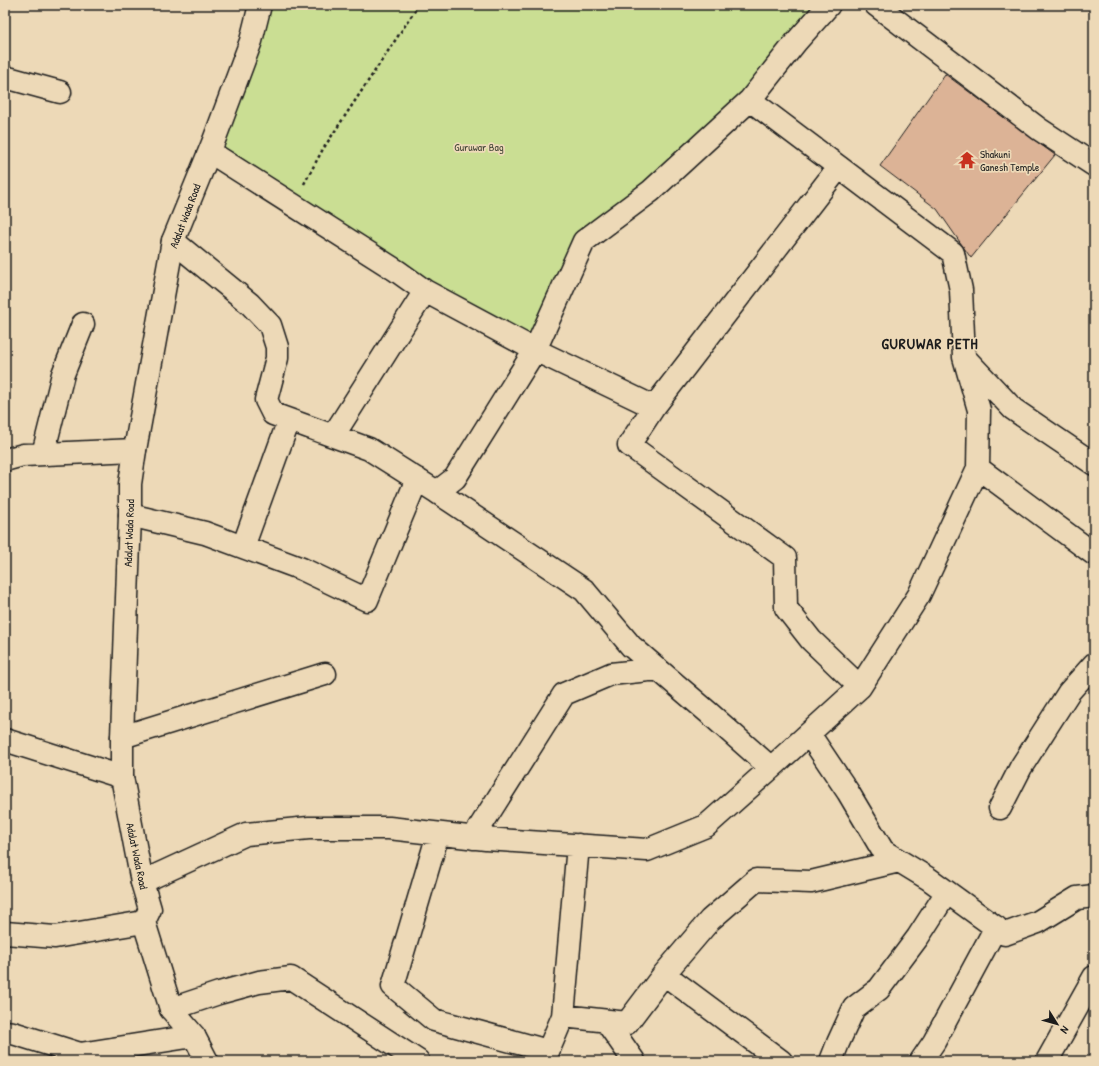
<svg xmlns="http://www.w3.org/2000/svg" width="1099" height="1066" font-family="'Patrick Hand',sans-serif">
	<rect width="100%" height="100%" fill="#edd9b7"/>
	<filter id="ink" filterUnits="userSpaceOnUse"><feTurbulence type="fractalNoise" baseFrequency=".025" numOctaves="2"/><feDisplacementMap in="SourceGraphic" scale="8" xChannelSelector="R" yChannelSelector="G"/><feConvolveMatrix kernelMatrix="1 2 1 2 8 2 1 2 1" color-interpolation-filters="sRGB"/></filter>
	<g filter="url(#ink)">
		<path fill="#cade93" stroke="#737d58" d="M260 5H828L750 100 584 241 539 343 431 283 213 143Z"/>
		<path fill="#dcb396" stroke="#1c1c1c" d="M945 74 1055 155 971 258 937 209 880 166Z"/>
		<g fill="none" stroke-linecap="round" stroke-linejoin="round">
			<g stroke="#1c1c1c" stroke-width="25">
				<path id="street" d="M876 5 1039 129 1094 165
					M5 77 60 92
					M750 100 953 253 961 290 964 357 1013 409 1094 464
					M210 152 397 271 425 291 535 350 654 407
					M839 167 654 407 629 445 785 558 786 608 811 640 860 687
					M173 241 250 304 270 325 277 347V358L266 400 273 414 369 449 437 492 584 590 631 646 709 713 771 768
					M333 436 425 291
					M43 454 63 374 83 324
					M5 460 23 455 135 450
					M978 468 1094 554
					M437 492 455 478 535 350 584 241 651 191 750 100 796 42 829 5
					M130 515 205 533 302 569 367 600 417 479
					M243 547 289 420
					M809 734 848 792 883 851 929 879 1005 934 1038 922 1077 898 1094 896
					M122 737 325 674
					M5 740 122 777
					M1000 808 1021 767 1069 692 1094 664
					M438 834 393 986 434 1020 548 1051
					M473 838 564 694 611 674 658 669
					M142 882 246 834 309 828H389L486 839 647 850 706 826 771 768 860 687 919 595 978 468 979 410 964 357
					M5 933 55 937 144 922
					M664 974 781 1061
					M171 1009 219 993 259 982 291 978 418 1061
					M563 1016 627 1023 664 974 710 920 756 880 811 882 899 861
					M606 1021 634 1061
					M5 1032 13 1033 80 1054 194 1036
					M544 1061 563 1016 578 845
					M831 1061 838 1043 854 1008 879 989 918 937 947 892
					M921 1061 934 1042 996 927
					M1047 1061 1094 977"/>
			</g>
			<g stroke="#1c1c1c" stroke-width="25">
				<path id="secondary" d="M207 1061 194 1036 171 1009 144 922 150 909 142 882 122 777V737L130 515V484L135 450 173 241 213 143 251 41 260 5"/>
			</g>
			<path stroke="#1c1c1c" stroke-width="2.5" stroke-dasharray="3 3" stroke-linecap="butt" d="M304 184 323 149 418 6"/>
			<use href="#street" stroke="#edd9b7" stroke-width="22"/>
			<use href="#secondary" stroke="#edd9b7" stroke-width="22"/>
		</g>
	</g>
	<defs>
		<g id="temple-bare" transform="scale(1.38)"><path d="M0-6L5-2H3V0L6.5 2.5H4V6H1.5V3h-3V6H-4V2.5H-6.5L-3 0V-2H-5Z" fill="#c8321e" stroke="#edd9b7" stroke-width="2.5" paint-order="stroke"/></g>
	</defs>
	<g fill-rule="evenodd">
		<use href="#temple-bare" x="967" y="160"/>
	</g>
	<g text-anchor="middle" dominant-baseline="central" stroke-width="3.5" stroke-linejoin="round" paint-order="stroke">
		<g font-size="11" fill="#3f4334" stroke="#edd9b7">
			<text x="479" y="147">Guruwar Bag</text>
		</g>
		<g font-size="11" fill="#1c1c1c" stroke="#edd9b7" text-anchor="start">
			<text x="980" y="154">Shakuni<tspan x="980" dy="13">Ganesh Temple</tspan></text>
		</g>
		<g font-size="11" fill="#1c1c1c" stroke="#edd9b7">
			<text transform="translate(185 216) rotate(-69)">Adalat Wada Road</text>
			<text transform="translate(129 533) rotate(-88)">Adalat Wada Road</text>
			<text transform="translate(137 856) rotate(78)">Adalat Wada Road</text>
		</g>
		<g font-size="15" font-weight="bold" letter-spacing="1" fill="#1c1c1c" stroke="#edd9b7">
			<text x="930" y="343">GURUWAR PETH</text>
		</g>
	</g>
	<rect width="1099" height="1066" fill="none" stroke="#edd9b7" stroke-width="20"/>
	<rect x="10" y="10" width="1079" height="1046" fill="none" stroke="#1c1c1c" stroke-width="1.5" filter="url(#ink)"/>
	<g transform="translate(1057 1024) rotate(127)" stroke="#edd9b7" stroke-width="3" paint-order="stroke">
	<path d="M0-3L7 15L0 10L-7 15Z" fill="#1c1c1c"/>
	<text y="-6" font-size="11" font-weight="bold" text-anchor="middle" fill="#1c1c1c">N</text>
	</g>
</svg>
